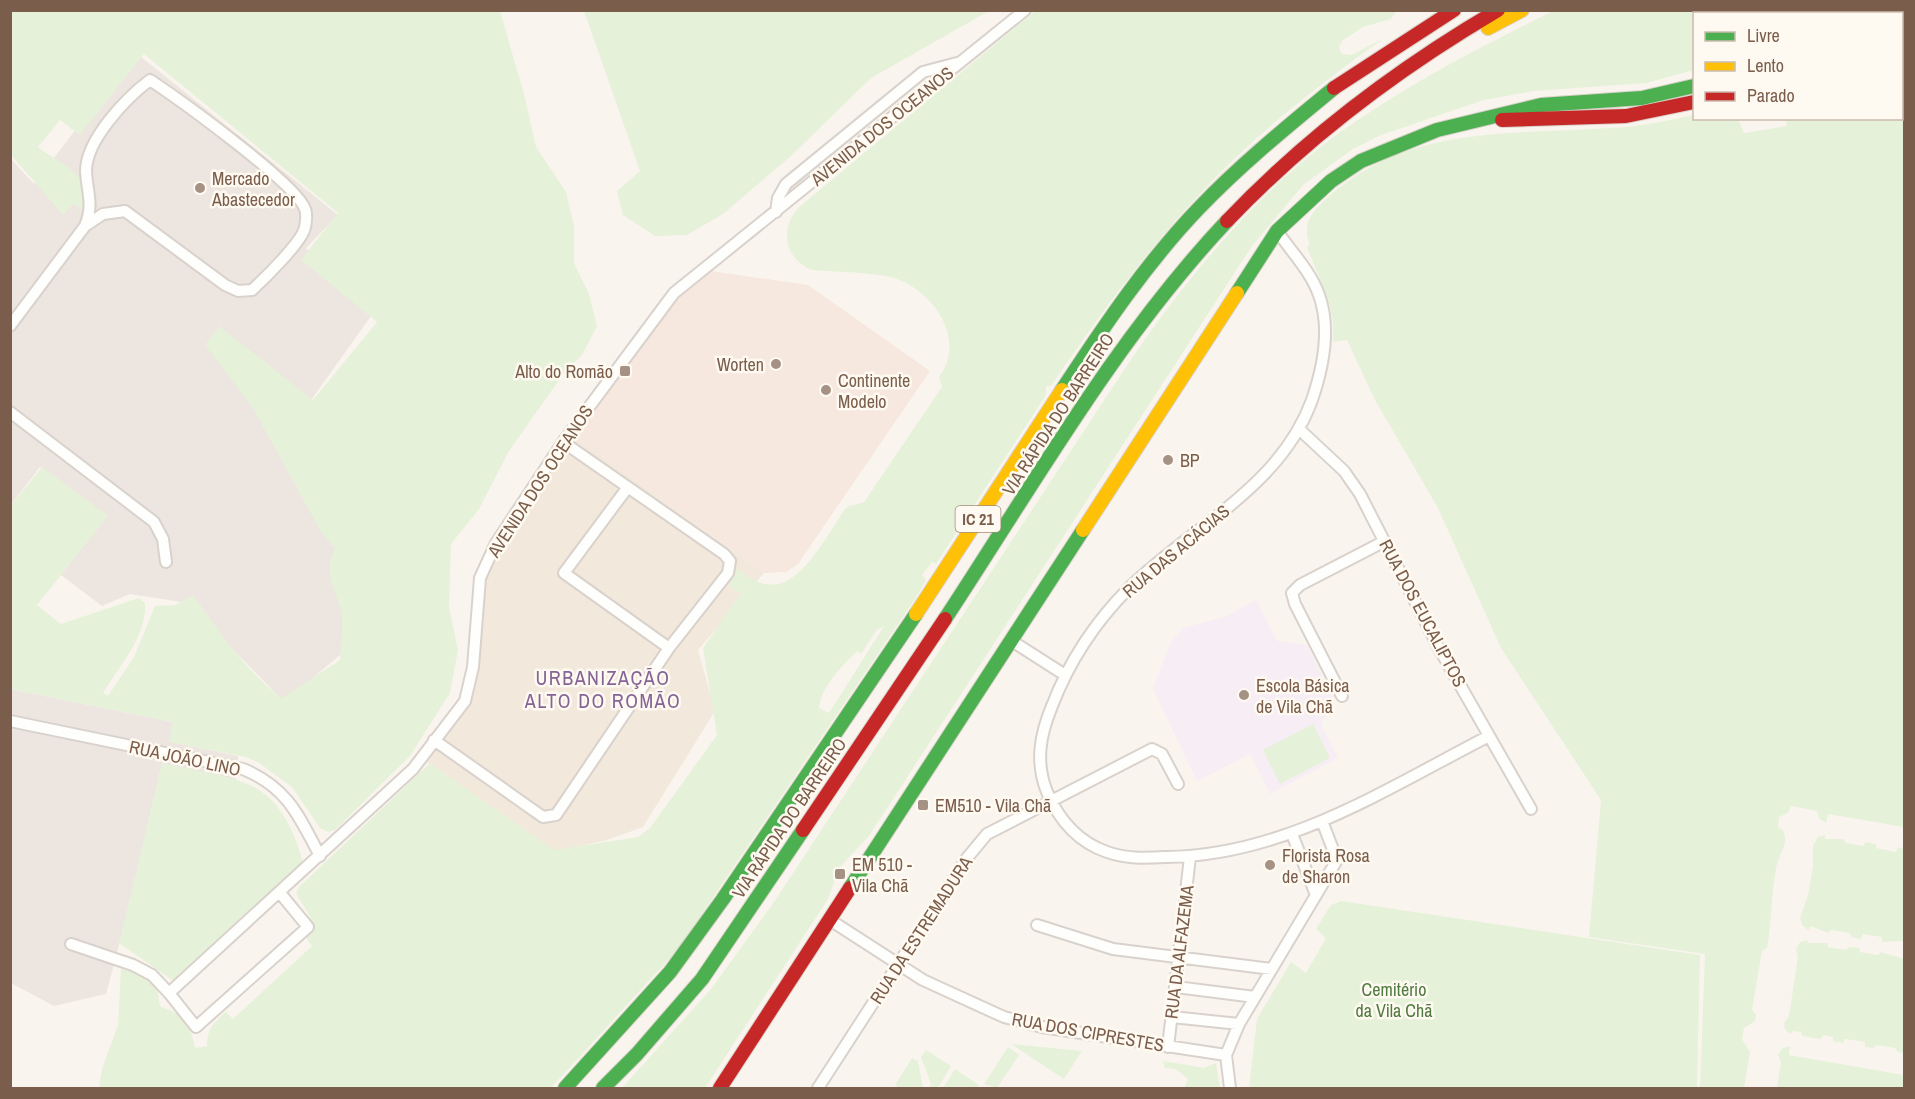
<svg xmlns="http://www.w3.org/2000/svg" width="1915" height="1099" font-family="'Archivo Narrow',sans-serif">
	<rect width="100%" height="100%" fill="#f9f5ee"/>
	<path fill="#f2e8dc" d="M569 433 764 573 698 650 715 711 643 827 607 840 553 852 421 758 465 701 480 578Z"/>
	<path fill="#f7e8df" d="M704 270 808 285 930 371 798 564 786 572 764 573 569 433 674 293Z"/>
	<path fill="#ede5df" d="M135 52 338 215 306 248 371 316 279 445 337 552 346 650 284 702 188 603 130 594 102 606 61 575 106 517 40 467 11 505 10 158 34 184Z
		M10 689 173 722 170 742 238 756 236 781 162 763 126 919 106 994 54 1006 11 983Z"/>
	<path fill="#f6edf5" d="M1256 600 1277 641 1307 645 1334 700 1321 724 1338 758 1270 794 1250 754 1197 781 1153 689 1170 644 1183 628 1225 617Z"/>
	<path fill="#e6f1d9" fill-rule="evenodd" d="M11 11H500L524 94 536 147 566 192 574 226V263L589 294 597 326 582 355 564 373 509 451 479 509 451 544 449 607 458 650 450 693 410 756 335 830 328 832 320 828 292 787 259 763 246 757 169 742 173 722 11 689 10 507 42 467 108 516 37 605 61 624 139 598 145 603C147 637 119 666 103 693L108 696 134 657 155 606 175 605 193 595C220 632 245 671 282 698L340 660C340 645 345 622 340 607 334 588 322 568 335 549L321 532 254 410 205 345 219 326 313 400 377 322 301 260 338 213 144 54 80 135 60 120 38 147C58 164 97 174 84 211L73 204 63 215 11 155Z
		M584 11V10L989 11 871 78 791 156 723 214 687 235 655 236 623 215 617 191 640 171Z
		M1035 11H1396L1391 19 1363 27 1342 41 1339 48 1342 54 1351 55 1383 39C1323 82 1263 128 1211 182 1151 244 1100 314 1051 386H1046V395L936 564 932 562 922 575 926 580 915 599 678 949 551 1088H99L102 1069 118 1025 121 969C135 972 153 976 158 992 159 998 158 1001 161 1007 183 1013 191 1026 195 1048L207 1046C207 1029 213 1023 226 1012L233 1019 312 946 306 938C320 919 303 910 296 893L299 887 428 765 431 764 554 850 638 837 650 828 717 735 703 648 741 593 729 587 737 568C783 610 809 563 833 528 837 522 841 513 846 508 850 505 859 504 864 502L942 387 939 377C969 338 929 284 886 276 862 272 837 272 812 270 785 259 779 230 798 208ZM884 626 829 713 819 708C821 687 842 666 857 651L861 654 877 630Z
		M1553 11H1700L1701 13 1694 14V70L1646 83 1534 91 1484 100 1381 135 1353 149 1304 184 1252 246 869 836 839 868 828 899 705 1088H622L711 989 772 905 1128 364C1184 281 1257 192 1339 133 1406 85 1480 47 1553 11Z
		M1765 11H1904L1896 14H1767Z
		M1904 41V827L1828 814 1826 823 1819 818 1817 811 1791 806 1788 813 1779 817 1778 827C1782 829 1785 832 1785 838 1786 847 1777 859 1776 869 1771 895 1772 921 1767 948L1762 951 1752 1010 1756 1015 1755 1021 1744 1028 1742 1039 1750 1052 1744 1088H1700L1705 954 1589 937 1601 800 1501 648 1438 508 1375 400 1347 340 1333 342V323L1329 302 1307 247 1310 245C1301 225 1312 211 1327 198 1408 125 1508 135 1609 128 1638 127 1666 121 1694 115V118L1738 119 1744 133 1787 126 1786 119 1902 118V42Z
		M1313 724 1330 758 1280 784 1263 750Z
		M162 763C241 782 277 773 303 862L180 977 172 980 119 943Z
		M1825 835V839H1844L1845 843 1863 846 1866 842 1876 844V848L1896 852 1898 847 1904 849V941L1882 942V937L1863 934 1861 939 1851 937 1850 933 1831 930 1828 933 1811 926 1808 930 1802 925 1800 918 1808 895 1813 867V846L1818 837Z
		M1341 901 1700 955 1697 1088H1249L1257 1019 1291 962 1306 973 1326 938 1316 929 1331 905Z
		M1807 940 1808 943H1827L1828 947 1846 950 1849 947 1859 948 1860 952 1878 955 1881 952 1904 959V1053L1897 1052 1896 1048 1876 1045 1874 1048 1865 1047V1042L1845 1039 1843 1043 1833 1041V1037L1824 1035 1820 1039 1802 1036 1801 1032 1793 1031 1791 1034 1785 1030 1784 1023 1789 1016 1798 957 1796 949 1800 942Z
		M1011 1044 1082 1051 1064 1079Z
		M1790 1046 1789 1055 1904 1075V1088H1777L1781 1063 1778 1054 1783 1048Z
		M1008 1047 1019 1055 997 1088 984 1084Z
		M926 1050 951 1066 938 1088H929L931 1084 921 1057Z
		M912 1058 918 1061 923 1088H902L895 1085Z
		M1163 1061 1204 1068 1216 1063 1220 1088H1184L1188 1079 1176 1069 1165 1068Z
		M955 1069 979 1085 977 1088H943Z"/>
	<g fill="none" stroke-linecap="round" stroke-linejoin="round">
		<g stroke="#d9d2cc" stroke-width="14">
			<path id="street" d="M776 212 778 198 786 184 923 72 957 63
				M1277 231C1291 251 1311 272 1319 295 1331 328 1323 368 1312 400 1280 488 1192 526 1129 588 1096 621 1069 662 1052 706 1040 735 1035 762 1047 792 1059 820 1078 842 1107 852 1127 859 1145 858 1166 857 1284 856 1386 789 1489 736
				M10 326 85 226C94 204 87 193 86 171 86 140 126 98 150 80 177 98 297 184 305 209 307 213 306 223 305 227 303 241 264 279 252 290L238 291 225 285 125 211 103 214 85 226
				M10 412 154 522 163 539 166 562
				M1299 429 1344 471 1360 494 1440 650 1531 809
				M628 487 564 573 669 648
				M1012 641 1065 675
				M1342 696 1295 604 1292 593 1300 585 1385 541
				M10 721 243 769C287 787 299 816 320 856
				M434 740 543 817 556 815 669 648 728 573 730 561 724 554 563 442
				M1292 834 1316 895
				M280 893 308 927 196 1027 169 993 413 769 465 701 473 667 480 578 496 543 563 442 674 293 1025 10
				M830 920 923 980 1004 1017 1042 1027 1226 1055
				M1037 925 1113 949 1272 969
				M71 944 133 965 152 975 169 993
				M1176 987 1255 997
				M1172 1017 1239 1024
				M1168 1047 1190 857
				M818 1088 967 858 987 834 1152 749 1162 754 1178 784
				M1230 1088 1226 1055 1239 1024 1337 860 1322 821"/>
		</g>
		<g stroke="#d9d2ca" stroke-width="16">
			<path id="fast" d="M1717 10 1718 14
				M1745 10 1746 14
				M1902 29 1904 27
				M1237 293 1277 231 1331 181 1361 161 1437 130 1541 105 1642 98 1694 86
				M1062 390C1104 326 1147 262 1200 207 1241 164 1288 126 1334 88
				M945 619C1034 484 1115 340 1227 221
				M850 888 1083 530
				M565 1088 670 972 723 899 916 614
				M603 1088 637 1054 702 979 803 830"/>
		</g>
		<g stroke="#d9d2ca" stroke-width="16">
			<path id="slow" d="M1488 28 1522 10
				M1083 530 1237 293
				M916 614 1062 390"/>
		</g>
		<g stroke="#d9d2ca" stroke-width="16">
			<path id="jam" d="M1334 88 1454 10
				M1502 120 1626 116 1694 102
				M1227 221C1306 138 1399 68 1498 10
				M803 830 945 619
				M720 1088 850 888"/>
		</g>
		<use href="#street" stroke="#fefefc" stroke-width="10"/>
		<use href="#fast" stroke="#4caf50" stroke-width="14"/>
		<use href="#slow" stroke="#ffc107" stroke-width="14"/>
		<use href="#jam" stroke="#c62828" stroke-width="14"/>
	</g>
	<g fill="#a69284" stroke="#fffaf1" stroke-width="2">
		<circle cx="200" cy="188" r="6"/>
		<circle cx="776" cy="364" r="6"/>
		<rect x="619" y="365" width="12" height="12" rx="3"/>
		<circle cx="826" cy="390" r="6"/>
		<circle cx="1168" cy="460" r="6"/>
		<circle cx="1244" cy="695" r="6"/>
		<rect x="917" y="799" width="12" height="12" rx="3"/>
		<circle cx="1270" cy="865" r="6"/>
		<rect x="834" y="868" width="12" height="12" rx="3"/>
	</g>
	<g text-anchor="middle" dominant-baseline="central" stroke-width="5" stroke-linejoin="round" paint-order="stroke">
		<rect fill="#fffaf1" stroke="#a28c7d" stroke-width="1.5" x="955.5" y="506" width="45" height="26" rx="4.5"/>
		<g font-size="16" font-weight="bold" fill="#7a5d4b">
			<text x="978" y="519">IC 21</text>
		</g>
		<g font-size="18" fill="#7a5d4b" stroke="#fffaf1">
			<text transform="translate(882 126) rotate(-39)">AVENIDA DOS OCEANOS</text>
			<text transform="translate(1058 414) rotate(-57)">VIA RÁPIDA DO BARREIRO</text>
			<text transform="translate(540 481) rotate(-57)">AVENIDA DOS OCEANOS</text>
			<text transform="translate(1176 551) rotate(-40)">RUA DAS ACÁCIAS</text>
			<text transform="translate(1423 613) rotate(62)">RUA DOS EUCALIPTOS</text>
			<text transform="translate(185 758) rotate(12)">RUA JOÃO LINO</text>
			<text transform="translate(789 818) rotate(-56)">VIA RÁPIDA DO BARREIRO</text>
			<text transform="translate(921 930) rotate(-57)">RUA DA ESTREMADURA</text>
			<text transform="translate(1179 952) rotate(-83)">RUA DA ALFAZEMA</text>
			<text transform="translate(1088 1032) rotate(10)">RUA DOS CIPRESTES</text>
		</g>
		<g font-size="18" fill="#7a5d4b" stroke="#fffaf1" text-anchor="start">
			<text x="212" y="178">Mercado<tspan x="212" dy="21">Abastecedor</tspan></text>
			<text x="764" y="364" text-anchor="end">Worten</text>
			<text x="613" y="371" text-anchor="end">Alto do Romão</text>
			<text x="838" y="380">Continente<tspan x="838" dy="21">Modelo</tspan></text>
			<text x="1180" y="460">BP</text>
			<text x="1256" y="685">Escola Básica<tspan x="1256" dy="21">de Vila Chã</tspan></text>
			<text x="935" y="805">EM510 - Vila Chã</text>
			<text x="1282" y="855">Florista Rosa<tspan x="1282" dy="21">de Sharon</tspan></text>
			<text x="852" y="864">EM 510 -<tspan x="852" dy="21">Vila Chã</tspan></text>
		</g>
		<g font-size="18" fill="#507a40" stroke="#fffaf1">
			<text x="1394" y="989">Cemitério<tspan x="1394" dy="21">da Vila Chã</tspan></text>
		</g>
		<g font-size="20" letter-spacing="1.5" fill="#866496" stroke="#fffaf1">
			<text x="603" y="677">URBANIZAÇÃO<tspan x="603" dy="23">ALTO DO ROMÃO</tspan></text>
		</g>
	</g>
	<rect width="1915" height="1099" fill="none" stroke="#7a5d4b" stroke-width="24"/>
	<rect x="1693" y="12" width="210" height="108" fill="#fffaf1" stroke="#cabbaf" stroke-width="1.5"/>
	<rect x="1705" y="32" width="30" height="9" fill="#4caf50" stroke="#cabbaf" stroke-width="1.5"/>
	<text x="1747" y="42" font-size="18" fill="#7a5d4b">Livre</text>
	<rect x="1705" y="62" width="30" height="9" fill="#ffc107" stroke="#cabbaf" stroke-width="1.5"/>
	<text x="1747" y="72" font-size="18" fill="#7a5d4b">Lento</text>
	<rect x="1705" y="92" width="30" height="9" fill="#c62828" stroke="#cabbaf" stroke-width="1.5"/>
	<text x="1747" y="102" font-size="18" fill="#7a5d4b">Parado</text>
</svg>
